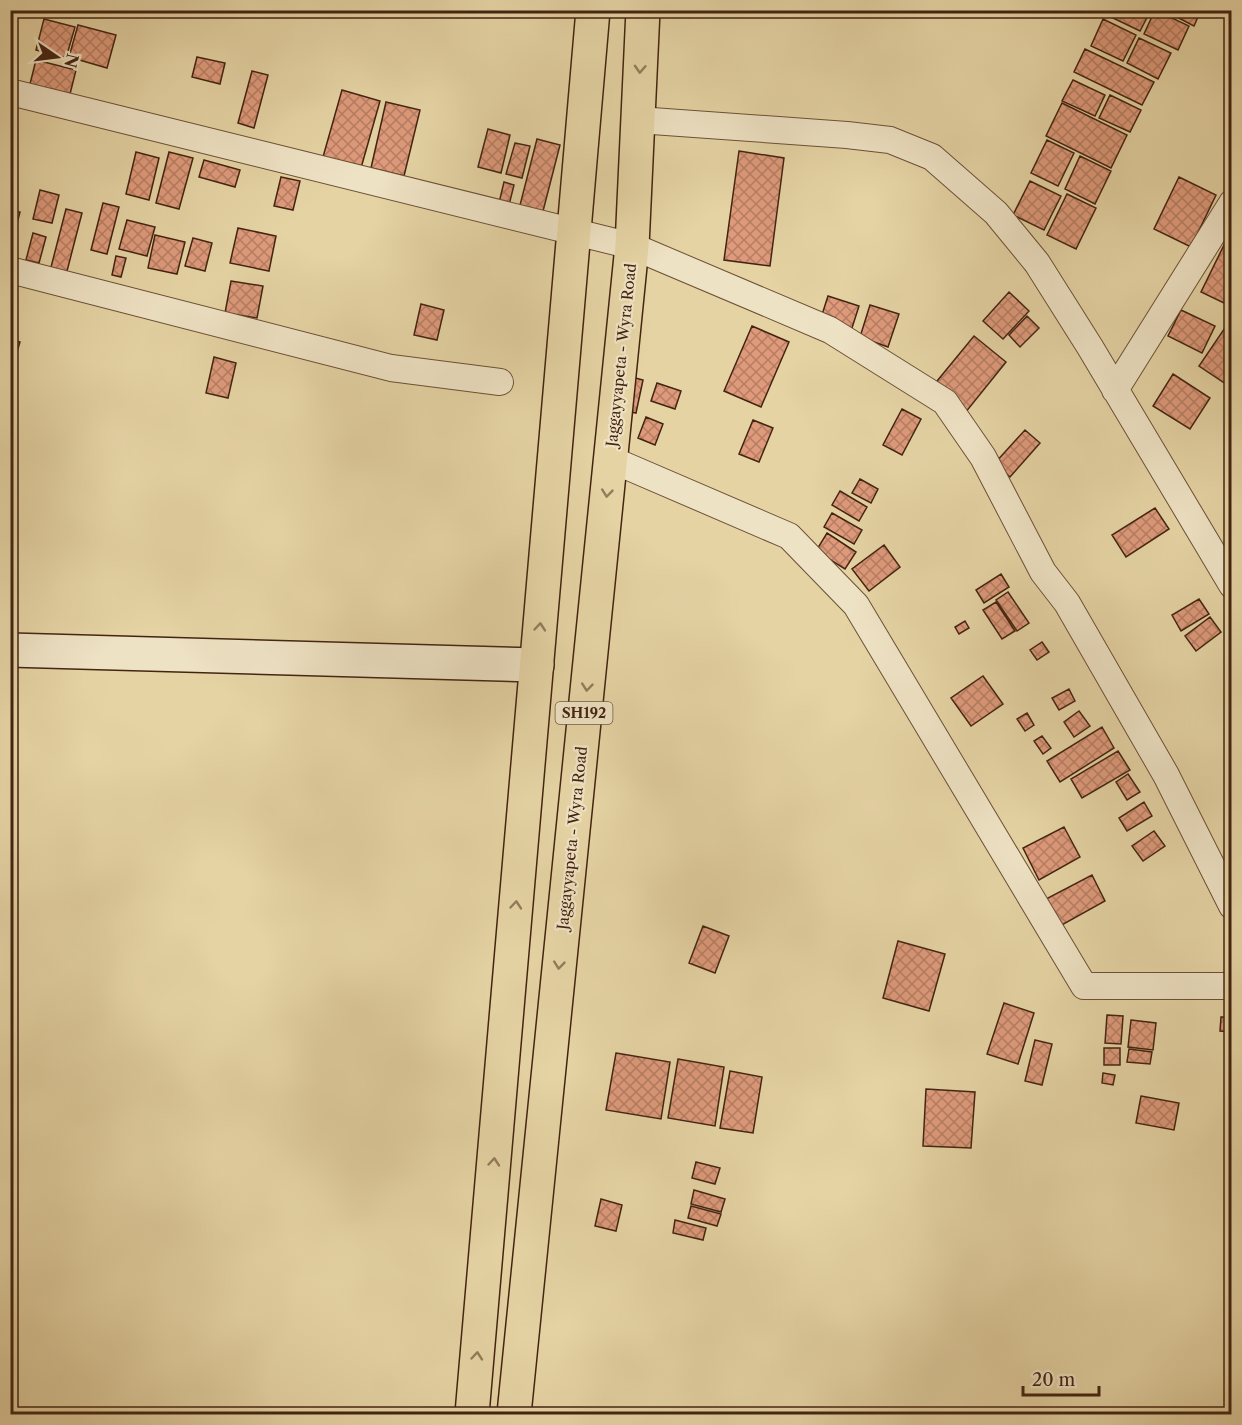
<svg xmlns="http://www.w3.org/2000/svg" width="1242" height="1425" font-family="'Libre Caslon Text',serif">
	<defs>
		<pattern id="building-cross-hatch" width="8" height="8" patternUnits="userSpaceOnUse" patternTransform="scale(1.5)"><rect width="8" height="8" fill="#de9a7b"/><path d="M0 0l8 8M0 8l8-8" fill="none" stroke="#b67d63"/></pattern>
	</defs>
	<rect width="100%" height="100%" fill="#e5d3a4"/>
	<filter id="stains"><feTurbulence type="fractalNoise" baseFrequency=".00333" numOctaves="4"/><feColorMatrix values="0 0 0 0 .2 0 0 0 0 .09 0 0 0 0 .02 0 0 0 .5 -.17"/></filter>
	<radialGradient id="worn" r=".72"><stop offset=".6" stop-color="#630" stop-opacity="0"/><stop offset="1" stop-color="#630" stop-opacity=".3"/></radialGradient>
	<path fill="url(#building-cross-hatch)" stroke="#432411" stroke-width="1.5" d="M1111 10H1151L1140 31 1109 16Z
		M1155 10 1189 26 1178 50 1144 34Z
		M1163 10H1201L1194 26Z
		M44 19 75 27 66 58 36 50Z
		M1103 19 1136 35 1123 61 1091 46Z
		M78 25 116 35 107 68 69 57Z
		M1139 38 1171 53 1158 79 1127 63Z
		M1085 49 1154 82 1142 105 1074 72Z
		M197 57 225 63 220 84 192 77Z
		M36 60 76 70 69 98 29 88Z
		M252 71 268 75 254 128 238 123Z
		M1073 80 1105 95 1095 116 1062 101Z
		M342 90 380 101 359 175 321 164Z
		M1110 95 1141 110 1130 132 1099 118Z
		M386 102 420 110 404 176 371 168Z
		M1062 103 1127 135 1111 168 1046 136Z
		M488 129 510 135 501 173 478 167Z
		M537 139 560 145 542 215 519 209Z
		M1047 140 1074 153 1058 186 1031 173Z
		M515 143 530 146 522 178 506 174Z
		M739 151 784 158 770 266 724 260Z
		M136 152 159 158 149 200 126 194Z
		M169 152 193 158 179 209 156 203Z
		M1080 156 1111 171 1095 204 1065 189Z
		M204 160 240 170 235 187 199 177Z
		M281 177 300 181 293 210 274 206Z
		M1179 177 1216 195 1191 247 1154 229Z
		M1030 181 1061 196 1044 230 1013 215Z
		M504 182 514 185 508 209 498 207Z
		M40 190 59 195 52 223 33 219Z
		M1067 194 1096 208 1076 249 1047 235Z
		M103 203 119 207 107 254 91 250Z
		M66 209 82 213 66 275 50 271Z
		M10 210 20 212 13 239H10Z
		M127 220 155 227 147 256 119 249Z
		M238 228 276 236 269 271 230 263Z
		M33 233 46 237 39 263 26 260Z
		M155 235 185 242 177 274 148 268Z
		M193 238 212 243 205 271 185 266Z
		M1225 243 1232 247V292L1226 304 1201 292Z
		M116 256 126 258 121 277 112 275Z
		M231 281 263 286 257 318 225 313Z
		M1009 292 1029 311 1003 339 983 321Z
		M828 296 859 306 851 331 820 321Z
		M421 304 444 310 437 340 414 335Z
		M870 305 899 314 888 347 860 337Z
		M1181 310 1215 326 1202 353 1168 336Z
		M1027 316 1039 328 1020 347 1009 335Z
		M1231 319H1232V388L1199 366Z
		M752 326 789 342 761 407 724 391Z
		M974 336 1006 362 965 413 933 386Z
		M10 339 20 342 15 358 10 356Z
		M214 357 236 363 228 398 206 393Z
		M1173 374 1210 398 1190 429 1153 406Z
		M628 376 643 380 636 413 621 410Z
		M657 383 681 391 675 409 651 401Z
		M902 409 921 419 902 455 883 445Z
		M646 417 663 424 655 445 638 438Z
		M753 420 773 428 759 462 739 454Z
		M1025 430 1040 443 1010 477 995 463Z
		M860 479 878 489 871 503 852 493Z
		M840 491 867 507 859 521 832 505Z
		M1155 508 1169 529 1126 557 1112 535Z
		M832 513 862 530 854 544 824 527Z
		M827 533 856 552 845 569 816 551Z
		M884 545 900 567 869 591 852 569Z
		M1001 574 1009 587 984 603 976 590Z
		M1008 592 1029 623 1017 631 996 600Z
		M1199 599 1209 614 1181 631 1172 615Z
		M996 602 1015 631 1002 639 983 610Z
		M1210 617 1221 632 1196 651 1185 636Z
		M965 621 969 628 959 634 955 627Z
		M1042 642 1049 652 1037 660 1030 650Z
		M983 676 1003 704 971 726 951 698Z
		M1069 689 1075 701 1059 710 1052 698Z
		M1079 711 1090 726 1074 737 1064 722Z
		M1027 713 1034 725 1025 731 1017 719Z
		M1102 727 1114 748 1060 782 1047 761Z
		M1042 736 1051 748 1043 754 1034 741Z
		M1118 751 1130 770 1082 798 1071 779Z
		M1128 774 1140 792 1127 800 1116 782Z
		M1144 802 1152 816 1127 831 1119 818Z
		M1064 827 1080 857 1039 880 1023 848Z
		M1154 831 1165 846 1143 861 1132 846Z
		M1092 875 1105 901 1060 926 1046 899Z
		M703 926 729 936 715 973 689 963Z
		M898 941 945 954 929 1011 883 998Z
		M1004 1003 1034 1013 1018 1064 987 1054Z
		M1107 1015 1123 1016 1121 1044 1105 1043Z
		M1221 1017H1232V1032L1220 1031Z
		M1131 1020 1156 1023 1153 1050 1128 1047Z
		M1035 1040 1052 1044 1042 1085 1025 1081Z
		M1104 1048H1120V1065H1104Z
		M1129 1049 1152 1052 1150 1064 1127 1062Z
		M616 1053 670 1062 661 1119 606 1110Z
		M678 1059 724 1067 715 1126 668 1118Z
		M730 1071 762 1077 753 1133 720 1128Z
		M1103 1073 1115 1075 1113 1085 1102 1083Z
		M926 1089 975 1092 971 1148 923 1146Z
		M1141 1096 1179 1103 1174 1130 1136 1123Z
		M696 1162 720 1168 715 1184 692 1178Z
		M694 1190 725 1199 721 1212 691 1204Z
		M601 1199 622 1205 616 1231 595 1226Z
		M691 1206 721 1214 717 1226 688 1218Z
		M675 1220 706 1228 703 1240 673 1233Z"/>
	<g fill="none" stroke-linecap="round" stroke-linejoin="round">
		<g stroke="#6c5036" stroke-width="28">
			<path id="street" d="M10 92 632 246 830 330 945 402 983 457 1043 572 1067 603 1166 775 1232 906
				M638 120 847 135 890 140 932 157 996 213 1037 263 1090 347 1232 585
				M10 270 391 368 500 382
				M1115 390 1232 203
				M610 459 789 536 856 605 1084 986H1232"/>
		</g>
		<g stroke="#432411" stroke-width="36">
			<path id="secondary" d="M10 650 537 665"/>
		</g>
		<g stroke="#432411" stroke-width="36">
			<path id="primary" d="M472 1414 593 10
				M514 1414 632 246 643 10"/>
		</g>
		<use href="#street" stroke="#eee2c4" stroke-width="26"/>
		<use href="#secondary" stroke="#eee2c4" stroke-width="33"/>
		<use href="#primary" stroke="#e5d3a4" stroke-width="33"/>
	</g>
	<defs><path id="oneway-chevron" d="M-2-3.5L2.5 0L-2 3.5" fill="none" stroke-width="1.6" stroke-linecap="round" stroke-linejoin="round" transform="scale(1.5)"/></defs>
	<g stroke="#947c5a">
		<use href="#oneway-chevron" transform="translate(640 69) rotate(93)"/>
		<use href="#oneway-chevron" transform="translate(607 493) rotate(96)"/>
		<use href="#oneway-chevron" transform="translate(540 627) rotate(-85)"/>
		<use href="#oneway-chevron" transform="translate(587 687) rotate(96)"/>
		<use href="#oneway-chevron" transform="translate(516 905) rotate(-85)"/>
		<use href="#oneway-chevron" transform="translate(559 965) rotate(96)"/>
		<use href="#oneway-chevron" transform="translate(494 1162) rotate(-85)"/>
		<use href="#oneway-chevron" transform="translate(477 1356) rotate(-85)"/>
	</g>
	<g text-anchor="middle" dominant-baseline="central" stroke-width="4.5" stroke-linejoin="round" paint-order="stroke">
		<rect fill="#eee2c4" stroke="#765d47" stroke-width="1.5" x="555.5" y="702" width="57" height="22" rx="4.5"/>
		<g font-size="14" font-weight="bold" fill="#432411">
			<text x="584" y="713">SH192</text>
		</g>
		<g font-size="15" fill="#432411" stroke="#eee2c4">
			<text transform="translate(621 355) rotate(-84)">Jaggayyapeta - Wyra Road</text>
			<text transform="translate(572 838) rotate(-84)">Jaggayyapeta - Wyra Road</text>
		</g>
	</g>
	<rect width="1242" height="1425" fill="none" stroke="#e5d3a4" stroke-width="36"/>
	<rect x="12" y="12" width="1218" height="1401" fill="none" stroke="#432411" stroke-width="3"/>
	<rect x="18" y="18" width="1206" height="1389" fill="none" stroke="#432411" stroke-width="1.5"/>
	<g transform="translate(57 57) rotate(104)" stroke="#eee2c4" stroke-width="4.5" paint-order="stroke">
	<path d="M0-4.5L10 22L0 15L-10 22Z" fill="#432411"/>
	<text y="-9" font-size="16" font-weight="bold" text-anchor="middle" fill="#432411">N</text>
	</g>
	<path d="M1023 1386v9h76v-9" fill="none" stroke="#432411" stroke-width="3"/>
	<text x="1032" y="1386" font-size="18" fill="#432411" stroke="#eee2c4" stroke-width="4.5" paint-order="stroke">20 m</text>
	<rect width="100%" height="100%" filter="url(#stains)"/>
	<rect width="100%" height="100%" fill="url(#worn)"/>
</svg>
